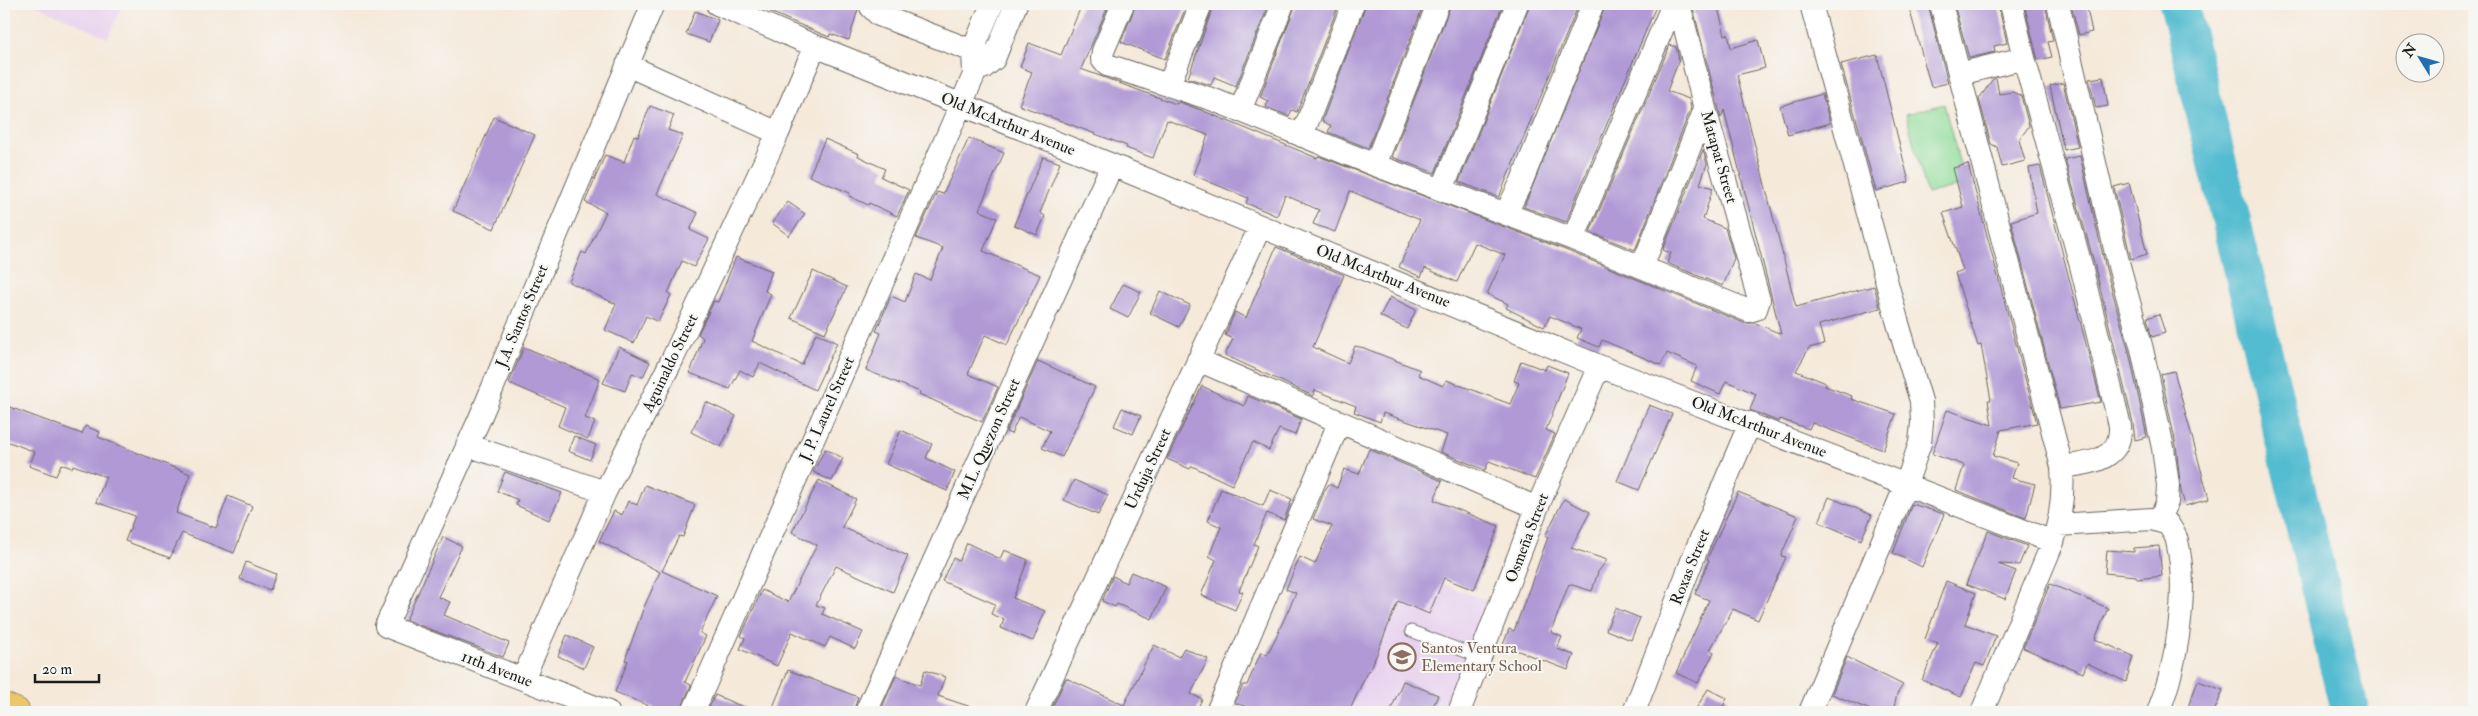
<svg xmlns="http://www.w3.org/2000/svg" width="2478" height="716" font-family="'IM FELL Double Pica',serif">
	<rect width="100%" height="100%" fill="#f6f6f2"/>
	<filter id="ink" filterUnits="userSpaceOnUse"><feTurbulence type="fractalNoise" baseFrequency=".02" numOctaves="2"/><feDisplacementMap in="SourceGraphic" scale="10" xChannelSelector="R" yChannelSelector="G"/><feConvolveMatrix kernelMatrix="1 2 1 2 8 2 1 2 1" color-interpolation-filters="sRGB"/></filter>
	<filter id="wash" filterUnits="userSpaceOnUse"><feTurbulence type="fractalNoise" baseFrequency=".0096" numOctaves="4" result="noise"/><feDisplacementMap in="SourceGraphic" scale="20" xChannelSelector="R" yChannelSelector="G"/><feGaussianBlur stdDeviation="1.12" result="paint"/><feColorMatrix in="noise" values="0 0 0 0 0 0 0 0 0 0 0 0 0 0 0 0 0 1.4 0 .05"/><feComposite in="paint" operator="in"/></filter>
	<g filter="url(#wash)">
		<rect width="100%" height="100%" fill="#f5e9da"/>
		<path fill="#e8d2ef" d="M34 4H123L108 38Z
			M1376 557 1487 601 1445 712H1317Z"/>
		<path fill="#92de9b" stroke="#577d5c" d="M1944 104 1965 184 1927 194 1906 114Z"/>
		<g fill="none" stroke-linecap="round" stroke-linejoin="round">
			<path stroke="#53bcd0" stroke-width="39" d="M2179 4 2350 712"/>
		</g>
		<g id="blocks">
			<path fill="#b099d5" d="M773 4H846L858 9 849 40 830 34 829 37 770 12Z
				M1082 4H1109L1081 69 1176 104 1179 102 1201 110 1317 158 1318 156 1568 251 1744 323H1755L1781 334 1724 110 1721 118 1692 4H1717L1725 35 1728 34 1731 48 1758 40 1765 68 1737 75 1796 307 1874 286 1880 308 1819 325 1824 344 1809 348 1796 371 1826 383 1825 386 1852 396 1851 399 1896 414 1883 450 1812 423 1809 429 1780 419 1779 422 1750 410 1756 394 1726 381 1720 394 1691 381 1697 366 1667 353 1661 365 1602 340 1599 347 1577 338 1581 329 1550 316 1544 327 1506 308 1508 304 1487 294 1505 255 1475 243 1457 282 1425 268 1421 277 1399 267 1420 220 1350 191 1335 232 1313 224 1319 210 1285 195 1277 216 1246 203 1248 198 1193 175 1208 135 1167 120 1153 158 1126 148 1127 146 1019 105 1032 72 1020 67 1029 43 1061 55Z
				M1136 4H1187L1165 59 1121 42Z
				M1214 4H1269L1236 86 1214 77 1211 85 1188 78Z
				M1296 4H1339L1297 112 1292 110 1289 116 1266 107 1268 101 1260 97Z
				M1366 4H1424L1368 148 1328 132 1331 126 1322 121Z
				M1451 4H1503L1435 173 1392 157Z
				M1530 4H1579L1499 197 1459 182Z
				M1606 4H1657L1566 222 1524 207Z
				M1908 4H1928L1948 83 1931 87Z
				M1954 4H1998L2007 43 1994 46 1995 52 1969 58Z
				M2024 4H2045L2053 41 2048 42 2052 57 2038 60Z
				M2071 4H2086L2092 32 2079 35Z
				M695 11 718 20 709 42 686 34Z
				M1670 45 1676 47 1679 60 1667 91 1689 99 1691 108 1635 250 1590 232Z
				M1877 55 1909 182 1876 191 1841 64Z
				M2103 77 2108 106 2096 108 2089 79Z
				M1996 78 1999 94 2013 92 2021 96 2029 126 2019 140 2025 161 2002 167 1997 147 1991 144 1979 99 1992 80Z
				M2063 83 2078 147 2064 150 2050 86Z
				M1822 94 1830 123 1788 135 1780 106Z
				M650 106 674 115 668 130 683 135 657 194 698 213 690 230 709 239 694 267 682 261 668 293 671 295 658 322 646 316 634 343 605 330 616 304 569 282 582 252 586 254 606 212 585 202 605 155 624 162 634 135 638 137Z
				M494 117 535 135 494 229 453 211Z
				M969 138 1004 153 979 210 997 218 983 251 1040 275 1007 345 985 335 968 374 998 387 982 422 919 394 920 392 866 370 881 333 876 331 891 296 905 302 916 274 930 280 943 248 916 238 937 192 943 194Z
				M825 139 859 154 858 156 885 169 881 177 909 190 897 216 869 203 868 205 849 196 850 193 809 176Z
				M1703 150 1707 164 1700 184 1713 188 1703 219 1725 228 1734 258 1723 286 1667 263 1671 253 1663 250Z
				M2080 156 2106 269 2129 352 2147 437 2135 440 2133 423 2093 259 2065 159Z
				M1043 157 1060 163 1040 213 1045 216 1037 235 1014 225Z
				M1968 164 2037 423 2001 430 1993 456 2017 463 2012 478 2035 484 2026 518 1956 490 1964 465 1932 454 1947 410 1992 425 1988 400H1991L1981 345 1978 346 1955 273 1963 270 1943 213 1963 207 1953 168Z
				M2040 166 2101 402 2060 409 2011 221 2037 213 2029 168Z
				M2129 183 2147 254 2131 259 2114 187Z
				M788 202 805 214 789 236 772 223Z
				M1276 247 1344 275 1313 347 1348 363 1355 346 1364 348 1420 370 1418 375 1443 386 1446 380 1510 404 1519 383 1514 381 1521 361 1545 370 1547 365 1568 373 1546 430 1555 434 1535 479 1489 461 1485 470 1441 452 1447 435 1383 413 1380 422 1354 412 1356 406 1315 390 1313 396 1225 355 1233 339 1225 335 1235 312 1246 318Z
				M736 257 772 271 765 291 771 294 752 341 802 365 816 333 837 343 815 390 760 363 753 377 740 370 730 389 690 373 703 338 698 334 714 301 718 302Z
				M813 271 847 287 825 333 791 318Z
				M1123 284 1141 292 1128 318 1110 309Z
				M1160 291 1190 305 1179 327 1150 313Z
				M1390 297 1416 310 1407 329 1380 316Z
				M2159 314 2165 333 2152 337 2147 318Z
				M524 347 600 379 585 418 595 422 588 439 558 426 565 407 509 383Z
				M619 347 650 362 643 377 632 373 625 391 603 383Z
				M1038 361 1095 387 1062 457 1042 448 1050 431 1019 417 1011 434 1006 432Z
				M2174 371 2209 499 2185 506 2181 491 2176 445 2161 374Z
				M1202 386 1244 406 1248 396 1301 419 1295 435 1279 429 1269 450 1253 442 1232 485 1192 466 1190 469 1167 459Z
				M706 402 736 416 721 447 691 432Z
				M4 405 82 434 85 426 100 432 98 437 190 474 176 513 216 528 228 496 252 506 234 553 182 533 170 558 125 541 135 516 96 502 106 477 73 465 72 468 61 464 56 476 29 466 35 452 4 440Z
				M1649 405 1672 414 1639 490 1617 481Z
				M1122 408 1141 416 1133 434 1114 426Z
				M901 430 932 444 926 458 955 472 947 491 886 464Z
				M574 436 596 445 590 460 568 451Z
				M825 449 843 458 832 481 813 472Z
				M1369 449 1442 481 1434 500 1499 526 1474 590 1444 578 1429 614 1398 601 1370 671 1368 670 1349 712H1263L1235 703 1243 685H1247L1261 652 1267 655 1276 637 1296 593 1286 589 1300 557 1315 564 1332 526 1313 519 1325 490 1329 484 1337 488 1344 469 1359 474Z
				M505 472 562 493 549 520 516 505 518 500 497 491Z
				M819 480 856 499 842 527 908 556 893 592 836 566 816 605 825 608 822 614 863 632 855 649 830 637 825 647 792 632 777 666 740 649 745 638 741 636 762 590 788 602 817 545 792 532Z
				M1074 480 1108 495 1098 515 1064 500Z
				M645 485 695 505 683 537 679 536 662 571 717 596 700 633 706 636 685 682 691 685 680 712H664L615 692 628 661 625 660 644 607 660 572 599 541 614 511 622 515 628 501 637 505Z
				M1221 489 1263 506 1270 490 1292 499 1284 520 1267 513 1254 544 1258 546 1239 591 1243 592 1235 610 1201 595 1216 560 1209 556 1221 527 1208 521Z
				M1738 492 1798 516 1781 556 1786 557 1758 620 1733 609 1710 650 1714 652 1698 683 1676 673 1709 600 1695 594 1709 560 1707 559Z
				M1829 497 1872 515 1861 540 1819 522Z
				M1564 499 1590 512 1571 548 1607 560 1598 572 1592 591 1569 584 1551 632 1562 637 1557 649 1574 655 1568 670 1503 645 1509 629 1514 631 1548 537 1545 536Z
				M1912 504 1944 514 1922 567 1893 553Z
				M1988 531 2027 546 2019 565 1998 564 2016 571 2005 599 1966 584Z
				M443 537 462 546 438 597 450 602 444 615 509 643 503 657 406 620Z
				M967 543 1000 559 1004 550 1028 560 1013 598 1045 611 1033 641 1001 628 1004 619 991 614 995 604 942 581 953 558 959 561Z
				M2159 546 2162 576 2137 579 2136 576 2105 573 2107 550 2134 552V548Z
				M246 562 276 574 270 590 240 579Z
				M1131 572 1166 587 1152 619 1117 604 1115 607 1102 601 1113 576 1126 583Z
				M1946 581 1976 593 1965 624 1996 636 1984 666 1976 663 1961 697 1922 680 1938 643 1925 639Z
				M2050 584 2108 608 2095 639 2133 656 2126 682 2087 663 2083 673 2023 648Z
				M1615 608 1640 618 1631 640 1606 630Z
				M567 635 593 647 584 668 558 656Z
				M1154 645 1179 657 1184 648 1208 659 1191 694 1202 699 1196 712H1050L1066 678 1124 705Z
				M1847 657 1903 685 1897 694 1893 712H1875L1832 694Z
				M788 670 858 697 853 712H771Z
				M925 670 945 677 938 696 977 709V712H880L896 676 920 685Z
				M1403 681 1438 695 1431 712H1390Z
				M2198 681 2223 690 2214 712H2186Z
				M1708 689 1727 698 1721 712H1694Z
				M715 695 755 712H707Z"/>
		</g>
	</g>
	<g filter="url(#ink)">
		<use href="#blocks" fill-opacity="0" stroke="#68645e" stroke-width="1"/>
		<g fill="none" stroke-linecap="round" stroke-linejoin="round">
			<g stroke="#68645e" stroke-width="13">
				<path id="service" d="M1411 631 1482 658"/>
			</g>
			<g stroke="#68645e" stroke-width="24">
				<path id="minor" d="M717 4 815 46 1112 165 1599 366 2053 542
					M871 4V7L879 15 994 59
					M1123 4 1103 51 1102 59 1107 65 1214 100 1375 165 1573 239 1749 311 1756 309 1759 300 1705 109 1679 4
					M1941 4 2062 467C2064 493 2061 517 2053 542L1982 712
					M2011 4 2024 58 2080 262 2120 426C2122 461 2089 463 2062 467
					M2058 4 2119 266 2142 349 2163 448 2168 485 2167 502 2160 521
					M627 65 778 133
					M983 68 994 59 1016 4
					M1959 74 2024 58
					M1169 85 1201 4
					M1240 111 1283 4
					M1302 136 1353 4
					M1375 165 1438 4
					M1442 190 1517 4
					M1506 213 1521 183 1593 4
					M1573 239 1673 4
					M1642 267 1705 109
					M1198 360 1537 508
					M467 445 605 492
					M2058 525 2152 519 2168 524C2171 529 2176 535 2177 541 2189 590 2177 666 2158 712
					M523 679 605 492 673 358 778 133 815 46
					M608 712 386 626 480 418 653 4
					M693 712 974 75 973 50 992 4
					M866 712 1112 165
					M1036 712 1260 227
					M1217 712 1339 423
					M1459 712 1537 508 1599 366
					M1634 712 1697 548 1750 423
					M1810 712 1906 485 1920 443 1922 423 1921 401 1897 320 1811 4"/>
			</g>
			<g stroke="#68645e" stroke-width="29">
				<path id="trunk" d="M4 707 16 712"/>
			</g>
			<use href="#service" stroke="#fff" stroke-width="11"/>
			<use href="#minor" stroke="#fff" stroke-width="22"/>
			<use href="#trunk" stroke="#ecc669" stroke-width="28"/>
		</g>
	</g>
	<defs>
		<g id="school-ring" transform="scale(1.4375)"><circle r="9.5" fill="#f6f6f2" stroke="#8d6e63" stroke-width="1.5"/><path d="M0-5L7-2L0 1L-7-2ZM-4 1L0 2.5L4 1V4Q0 6-4 4Z" fill="#8d6e63"/></g>
	</defs>
	<g fill-rule="evenodd">
		<use href="#school-ring" x="1402" y="657"/>
	</g>
	<g text-anchor="middle" dominant-baseline="central" stroke-width="4" stroke-linejoin="round" paint-order="stroke">
		<g font-size="16" fill="#1c1c1c" stroke="#f6f6f2">
			<text transform="translate(1008 124) rotate(22)">Old McArthur Avenue</text>
			<text transform="translate(1719 157) rotate(74)">Matapat Street</text>
			<text transform="translate(1383 276) rotate(22)">Old McArthur Avenue</text>
			<text transform="translate(522 316) rotate(-67)">J.A. Santos Street</text>
			<text transform="translate(670 363) rotate(-64)">Aguinaldo Street</text>
			<text transform="translate(827 409) rotate(-66)">J. P. Laurel Street</text>
			<text transform="translate(1759 427) rotate(21)">Old McArthur Avenue</text>
			<text transform="translate(989 439) rotate(-66)">M.L. Quezon Street</text>
			<text transform="translate(1148 469) rotate(-65)">Urduja Street</text>
			<text transform="translate(1527 538) rotate(-69)">Osmeña Street</text>
			<text transform="translate(1690 567) rotate(-68)">Roxas Street</text>
			<text transform="translate(497 669) rotate(21)">11th Avenue</text>
		</g>
		<g font-size="16" fill="#785e54" stroke="#f6f6f2" text-anchor="start">
			<text x="1421" y="648">Santos Ventura<tspan x="1421" dy="18">Elementary School</tspan></text>
		</g>
	</g>
	<rect width="2478" height="716" fill="none" stroke="#f6f6f2" stroke-width="20"/>
	<g transform="translate(2420 58) rotate(307)"><circle r="24" fill="#f6f6f2" stroke="#9f9f9c"/>
	<path d="M0-4L9 19L0 12L-9 19Z" fill="#1f6fb2"/>
	<text y="-8" font-size="14" font-weight="bold" text-anchor="middle" fill="#1c1c1c">N</text>
	</g>
	<path d="M35 674v8h64v-8" fill="none" stroke="#1c1c1c" stroke-width="2.5"/>
	<text x="42" y="674" font-size="15" fill="#1c1c1c" stroke="#f6f6f2" stroke-width="4" paint-order="stroke">20 m</text>
</svg>
